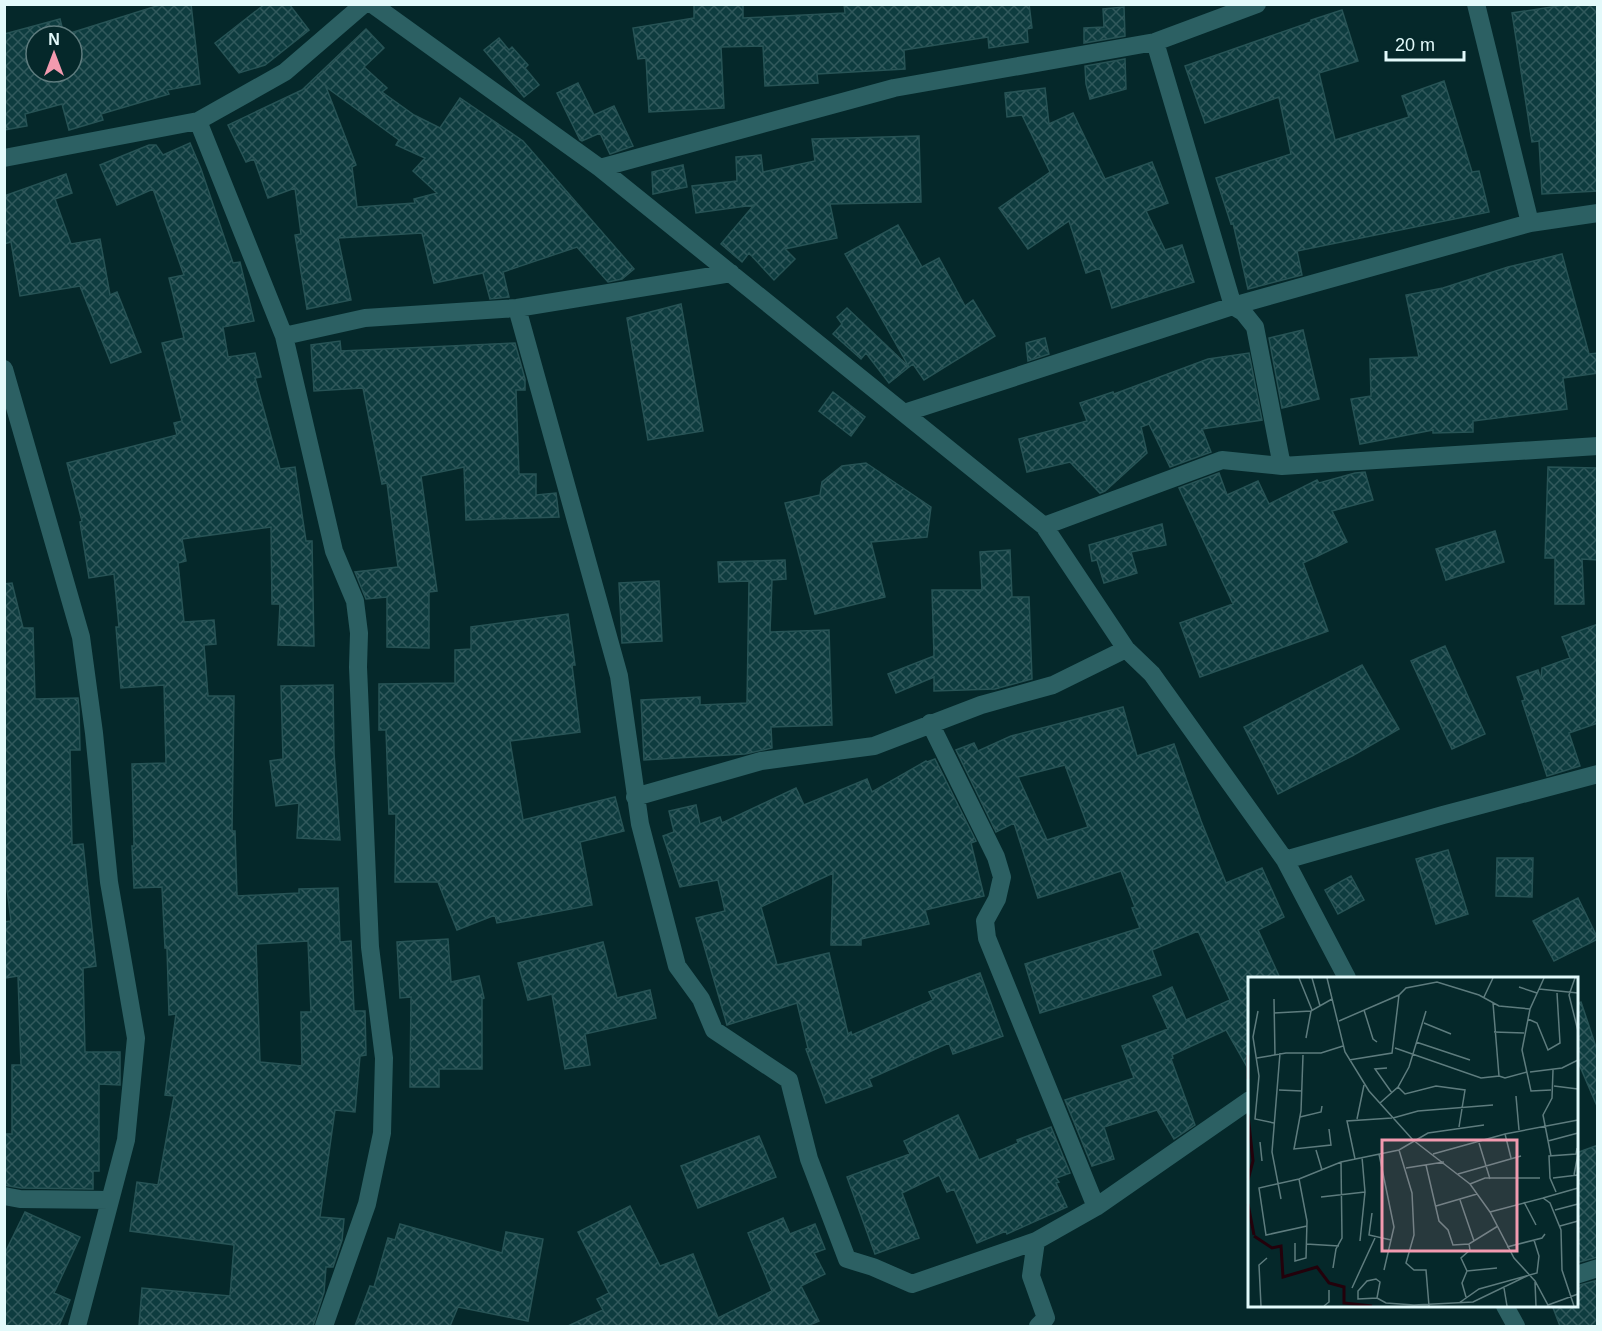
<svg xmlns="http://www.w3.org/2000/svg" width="1602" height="1331" font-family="Helvetica,sans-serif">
	<defs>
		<pattern id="building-cross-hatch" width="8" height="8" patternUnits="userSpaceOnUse" patternTransform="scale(1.5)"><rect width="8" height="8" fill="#0e3c3f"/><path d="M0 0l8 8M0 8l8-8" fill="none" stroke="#31595c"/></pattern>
	</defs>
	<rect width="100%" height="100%" fill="#05282a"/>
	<path fill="url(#building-cross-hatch)" stroke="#275355" stroke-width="1.5" fill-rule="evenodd" d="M163 4H191L200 84 167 90 169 94 101 114 103 120 69 130 62 104 25 114 27 126 4 130V34L60 19 64 35ZM36 36H72V72H36Z
		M265 4H289L309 30 265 65 239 73 215 43Z
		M694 4H743V18L845 13 844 4H1029L1032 28 1027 29 1028 42 989 48 988 37 904 50 905 69 817 74 818 83 765 86 763 46 721 47 724 108 649 112 646 58 638 59 633 28 694 18Z
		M1571 4H1598V191L1542 194 1539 141 1532 142 1512 13Z
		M1124 7 1125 36 1084 43V28L1104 27 1103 9Z
		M1342 10 1358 61 1319 73 1335 140 1409 117 1402 96 1444 81 1472 172 1479 171 1489 212 1297 251 1302 275 1248 289 1233 223 1231 224 1216 178 1291 154 1279 97 1205 123 1185 66 1311 22V20Z
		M366 29 384 48 364 67 387 88 382 92 414 115 440 128 460 98 523 141 634 269 622 279 608 282 577 247 503 272 509 297 490 299 483 273 434 283 422 233 338 238 351 300 307 309 295 235 301 234 295 188 268 198 254 159 246 162 228 125 302 90ZM326 87 399 140 396 145 425 158 413 171 437 193 414 199 415 203 357 207 352 167 356 165Z
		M499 38 509 50 512 47 528 65 525 68 539 85 524 97 484 50Z
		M1125 59 1126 89 1090 99 1086 84 1085 66Z
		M578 83 594 115 614 106 633 146 610 154 600 133 582 141 580 140 557 93Z
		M1045 88 1049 124 1073 113 1105 179 1152 162 1168 203 1146 211 1165 250 1182 245 1194 282 1112 308 1100 268 1086 273 1069 221 1028 249 999 208 1050 172 1022 115 1007 117 1005 93Z
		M919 136 921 202 830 204 837 238 785 249 795 259 774 280 749 253 742 262 721 244 754 205 696 213 692 186 737 181 736 157 761 155 763 172 815 161 812 139Z
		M190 143 201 169 233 263 240 262 254 321 223 327 228 357 255 353 261 377 255 378 280 469 295 467 306 541H312L314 646 278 645 280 604H272L271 527 182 539 186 561 178 563 184 622 214 620 216 644 204 645 208 696H234L232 831H235L237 896 299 893V889L338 888 340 942 351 941 354 1011H365L366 1055 360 1056 355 1112 335 1110 320 1217 344 1219 342 1240 333 1267H326L324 1292 313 1326H139L142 1288 230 1296 234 1245 130 1231 137 1182 158 1185 174 1096 165 1095 176 1014 169 1015 167 948H165L162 887 134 888 132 846H134L132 764 166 763 164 685 121 688 116 627H119L114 574 89 578 80 522 82 521 67 463 177 435 174 423 182 421 162 343 184 338 169 278 184 275 153 189 117 205 100 165 149 145H156L163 155ZM308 941 311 1012H301L302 1066 260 1062 256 944Z
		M683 165 687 187 653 194 652 172Z
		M66 174 72 193 55 199 71 244 100 239 110 295 117 292 141 352 111 363 80 286 20 296 11 242 4 244V196Z
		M898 225 922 267 939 258 965 306 973 300 995 336 924 380 913 364 909 367 845 254Z
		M1562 254 1589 354 1598 353V373L1563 378 1567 409 1473 421V432L1433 433V430L1360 444 1351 399 1371 396 1370 359 1419 357 1406 295 1443 288 1508 267Z
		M681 304 703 431 648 440 627 318Z
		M847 308 909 367 889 383 866 353 861 359 833 334 842 324 837 317Z
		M1303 330 1319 399 1282 408 1269 338Z
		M1045 338 1049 354 1028 361 1026 343Z
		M340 341 341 351 515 343 525 379V390H516L519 474H536V495L556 493 559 517 466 520 464 467 421 476 437 591 429 592V648L387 647V597L366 599 355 572 398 567 387 483 382 484 363 388 314 391 311 345Z
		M1249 353 1262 420 1202 429 1211 452 1170 467 1149 424 1141 427 1147 453 1105 491 1100 493 1070 462 1027 472 1019 439 1087 421 1080 403 1113 392 1114 394 1208 359Z
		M833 392 865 417 851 436 819 411Z
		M866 463 931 507 927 537 871 542 885 597 815 614 785 503 820 495 822 482 842 466Z
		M1548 467 1598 468V560L1582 559 1584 604H1555V558H1545Z
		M1365 472 1373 500 1332 511 1347 542 1303 563 1328 631 1200 677 1180 623 1233 604 1179 488 1219 473 1227 495 1258 481 1269 504 1317 480 1319 483 1355 473Z
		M1162 524 1166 545 1131 552 1137 573 1104 583 1097 560 1092 561 1089 545Z
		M1495 531 1504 562 1446 580 1436 549Z
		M1010 550 1012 597H1029L1032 679 995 689 934 691V677L896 693 888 674 934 656 932 590H982L980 552Z
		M785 560 786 579 772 580 770 632 829 630 832 725 771 727 772 748 745 754 644 760 641 700 700 697V705L747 703 749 581 719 582 718 562Z
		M659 581 662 641 622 643 619 583Z
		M12 583 23 628H33L35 699 78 698 79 709 80 750H70L72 845 83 844 96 966 83 968 85 1052H120V1085L99 1084V1171H93V1189L21 1188 4 1185V1134H12V1065H21L18 976 6 978 4 965V922L11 921 4 866V584Z
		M568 614 575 665H572L580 732 510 741 523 820 615 797 624 831 580 842 592 905 497 923 495 915 457 930 438 882H395L396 814H389L386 730H379V684L455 683V650L471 649V627Z
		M1598 624V723L1569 733 1580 766 1547 776 1522 701 1525 700 1517 677 1538 670 1541 680 1542 668 1570 658 1562 637Z
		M1445 646 1485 734 1452 749 1411 661Z
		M1362 665 1399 729 1352 756 1278 794 1244 727Z
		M333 685 334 753 340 840 297 838 299 803 276 806 270 761 283 759 281 686Z
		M1123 707 1137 756 1174 744 1201 821 1226 883 1262 868 1284 917 1258 930 1280 978H1250V1072L1226 1030 1172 1055 1173 1058 1171 1059 1195 1125 1174 1139 1157 1110 1104 1127 1114 1159 1092 1166 1065 1100 1134 1078 1122 1046 1168 1029 1153 996 1172 987 1186 1020 1230 1000 1198 931 1152 950 1161 975 1040 1013 1025 964 1140 928 1132 908 1135 907 1121 871 1038 898 1014 823 996 832 956 750 974 743 978 751 1011 736ZM1065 765 1088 827 1047 840 1018 777Z
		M935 759 976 841 971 843 984 896 925 910 929 924 861 939V945H831L833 873 761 907 777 965 829 953 848 1034 851 1032 852 1035 933 1000 929 992 980 973 1003 1036 953 1054 949 1043 869 1079 872 1086 826 1103 806 1049 808 1048 797 1003 727 1025 696 918 725 911 718 880 680 887 663 836 674 832 669 811 696 805 700 824 720 817 722 823 796 788 804 805 867 779 872 792 926 761 927 762Z
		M1448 850 1468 914 1436 924 1416 859Z
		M1497 858H1533L1532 897 1496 896Z
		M1351 876 1364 900 1338 914 1325 890Z
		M1578 898 1598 939 1554 961 1533 921Z
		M448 939 451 982 479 976 484 998 482 999V1069H439V1087H410L411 997 400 998 397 942Z
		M603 942 617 998 650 990 656 1018 585 1034 590 1065 565 1069 552 994 528 1000 518 963Z
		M1581 1002 1598 1053 1597 1106 1576 1057V1003Z
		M958 1115 979 1160 1018 1143 1017 1140 1051 1127 1070 1173 1056 1178 1059 1182 1056 1183 1067 1207 1007 1234 1006 1231 977 1243 954 1189 947 1192 939 1175 902 1193 919 1238 875 1254 847 1177 910 1154 904 1141Z
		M759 1136 776 1177 698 1208 681 1166Z
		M1598 1145V1257L1576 1263V1153Z
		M630 1206 660 1266 693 1254 718 1318 772 1291 748 1233 783 1218 790 1234 815 1224 825 1249 814 1253 825 1274 801 1286 819 1321 807 1326H568L603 1310 597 1299 609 1293 578 1232Z
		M25 1212 80 1237 54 1293 70 1300 59 1326H4V1255Z
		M400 1224 502 1253 506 1232 543 1239 528 1321 458 1307 450 1326H355L370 1286 374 1287 388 1238 395 1240Z
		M1598 1280V1326H1560L1552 1305H1576V1286Z"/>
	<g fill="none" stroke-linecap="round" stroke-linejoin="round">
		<path stroke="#2c6063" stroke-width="18" d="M372 4 600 168 1044 526 1126 649 1152 674 1285 860 1347 978
			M1476 4 1530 223
			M1155 42 1233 306 1243 312 1255 327 1282 466
			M198 121 284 336 334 551 355 601 359 633 358 667 370 947 384 1058 382 1133 367 1204 324 1326
			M4 158 198 121 285 72 364 4
			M600 168 894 88 1155 42 1257 4
			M517 308 619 676 640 824 677 966 701 999 714 1030 789 1080 809 1159 847 1259 873 1267 912 1284 1036 1241 1096 1207 1250 1100
			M284 336 365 318 517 308 731 273
			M4 369 81 637 94 733 109 882 136 1038 126 1140 77 1326
			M904 413 1233 306 1530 223 1598 213
			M1044 526 1222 460 1282 466 1598 446
			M930 723 996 857 1002 877 997 899 985 921 987 938 1096 1207
			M635 797 761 761 874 746 981 705 1053 685 1126 649
			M1285 860 1443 815 1598 774
			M4 1196 20 1199 109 1200
			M1036 1241 1031 1276 1046 1318 1038 1326
			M1576 1275 1598 1268
			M1505 1306 1516 1326"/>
	</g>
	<g transform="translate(1248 977)">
		<rect width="330" height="330" fill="#05282a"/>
		<path fill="none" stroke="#23010b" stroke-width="3" d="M0 78V102M0 138 5 184 0 203M0 227 6 258M6 259 24 271 33 269 35 300 69 290 81 306 96 310V326L124 329"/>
		<path fill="none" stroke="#5e7c7e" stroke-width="1.5" d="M51 1 64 33M64 1 72 29M79 1 97 75 121 114 165 163 222 207 242 235 266 281 287 304 300 328 330 317M296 1 282 32 274 73 283 114 303 113M327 1 321 18 330 54M271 10 289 16M291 12 330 16M236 20 245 1M26 22 27 78M116 33 125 62 129 65M10 34 5 60 11 99 7 142 26 146M26 36 63 34 84 22M280 42 289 46 300 73 312 66 309 16M91 44 151 18 158 11 189 5 231 18 251 29 282 32M176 46 203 57M246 55 276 56M58 61 63 34M168 65 222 83M147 71 233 101 251 99 245 26M32 76 24 175 33 222M55 78 53 134 46 172 83 168 81 152M9 81 38 76H73L95 69M101 83 144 76 151 18M139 91 127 92 144 116M282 95 314 91 330 83M251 99 257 101 279 95M306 109 330 112M150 110 157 117 188 109 217 113 211 150M31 113 54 114M268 119 271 153M132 126 150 110 161 90 178 34M52 140 73 135 74 129M145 141 170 134 245 128M109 142 116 108M257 157 263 181M300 164 330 156M12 165 14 184M231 166 242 202M68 173 74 193M151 173 164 216 166 258 158 286 166 293H178L181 329M131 177 146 250 136 293M185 177 257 157 330 143M303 179 295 138 304 121 305 93M107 182 99 144 144 141M178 188 191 244 200 253 205 268 221 267 250 249M158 191 196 185M210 197 273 179M326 198 330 177M305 201 330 198M222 207 237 201H292M308 215 302 201 301 179 328 177 329 171M73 220 117 215M295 221 330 211M212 223 226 264M276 225 288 248M188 229 229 217M307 233 330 227M242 235 295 221 302 226 313 253 314 293 326 329M124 236 121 258 143 263M59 249 18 258 11 211 51 202 93 185 151 173 180 156 236 148M312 249 330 244M112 264 117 215 114 180M47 266V284L58 281 59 244 51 202M58 267 91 269M221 267 222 273 213 281 219 294 249 291M259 270 294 261 297 257M85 291 88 272 94 261 93 185M128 302 132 305 129 321 110 322V314L119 304ZM287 305 288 329M104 311 127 261M256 311 259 329M218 320 214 306 219 294M129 321 138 326 166 328 225 325 281 298M211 326 231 312 289 296 291 279 286 263M13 329 11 288 19 281M76 329 81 325V313"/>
		<path fill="#f29aaf" fill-opacity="0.15" stroke="#f29aaf" stroke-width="3" d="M134 163H269V274H134Z"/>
		<rect width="330" height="330" fill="none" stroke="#e3fafb" stroke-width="3"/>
	</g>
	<rect width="1602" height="1331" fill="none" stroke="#e3fafb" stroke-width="12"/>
	<g transform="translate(54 54)"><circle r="28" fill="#05282a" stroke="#5e7c7e" stroke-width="1.5"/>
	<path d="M0-4.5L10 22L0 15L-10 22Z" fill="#f29aaf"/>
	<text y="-9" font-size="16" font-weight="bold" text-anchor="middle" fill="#e3fafb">N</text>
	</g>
	<path d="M1386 51v9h78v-9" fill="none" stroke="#e3fafb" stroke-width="3"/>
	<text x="1395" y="51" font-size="18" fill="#e3fafb" stroke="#05282a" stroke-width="4.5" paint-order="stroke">20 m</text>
</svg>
